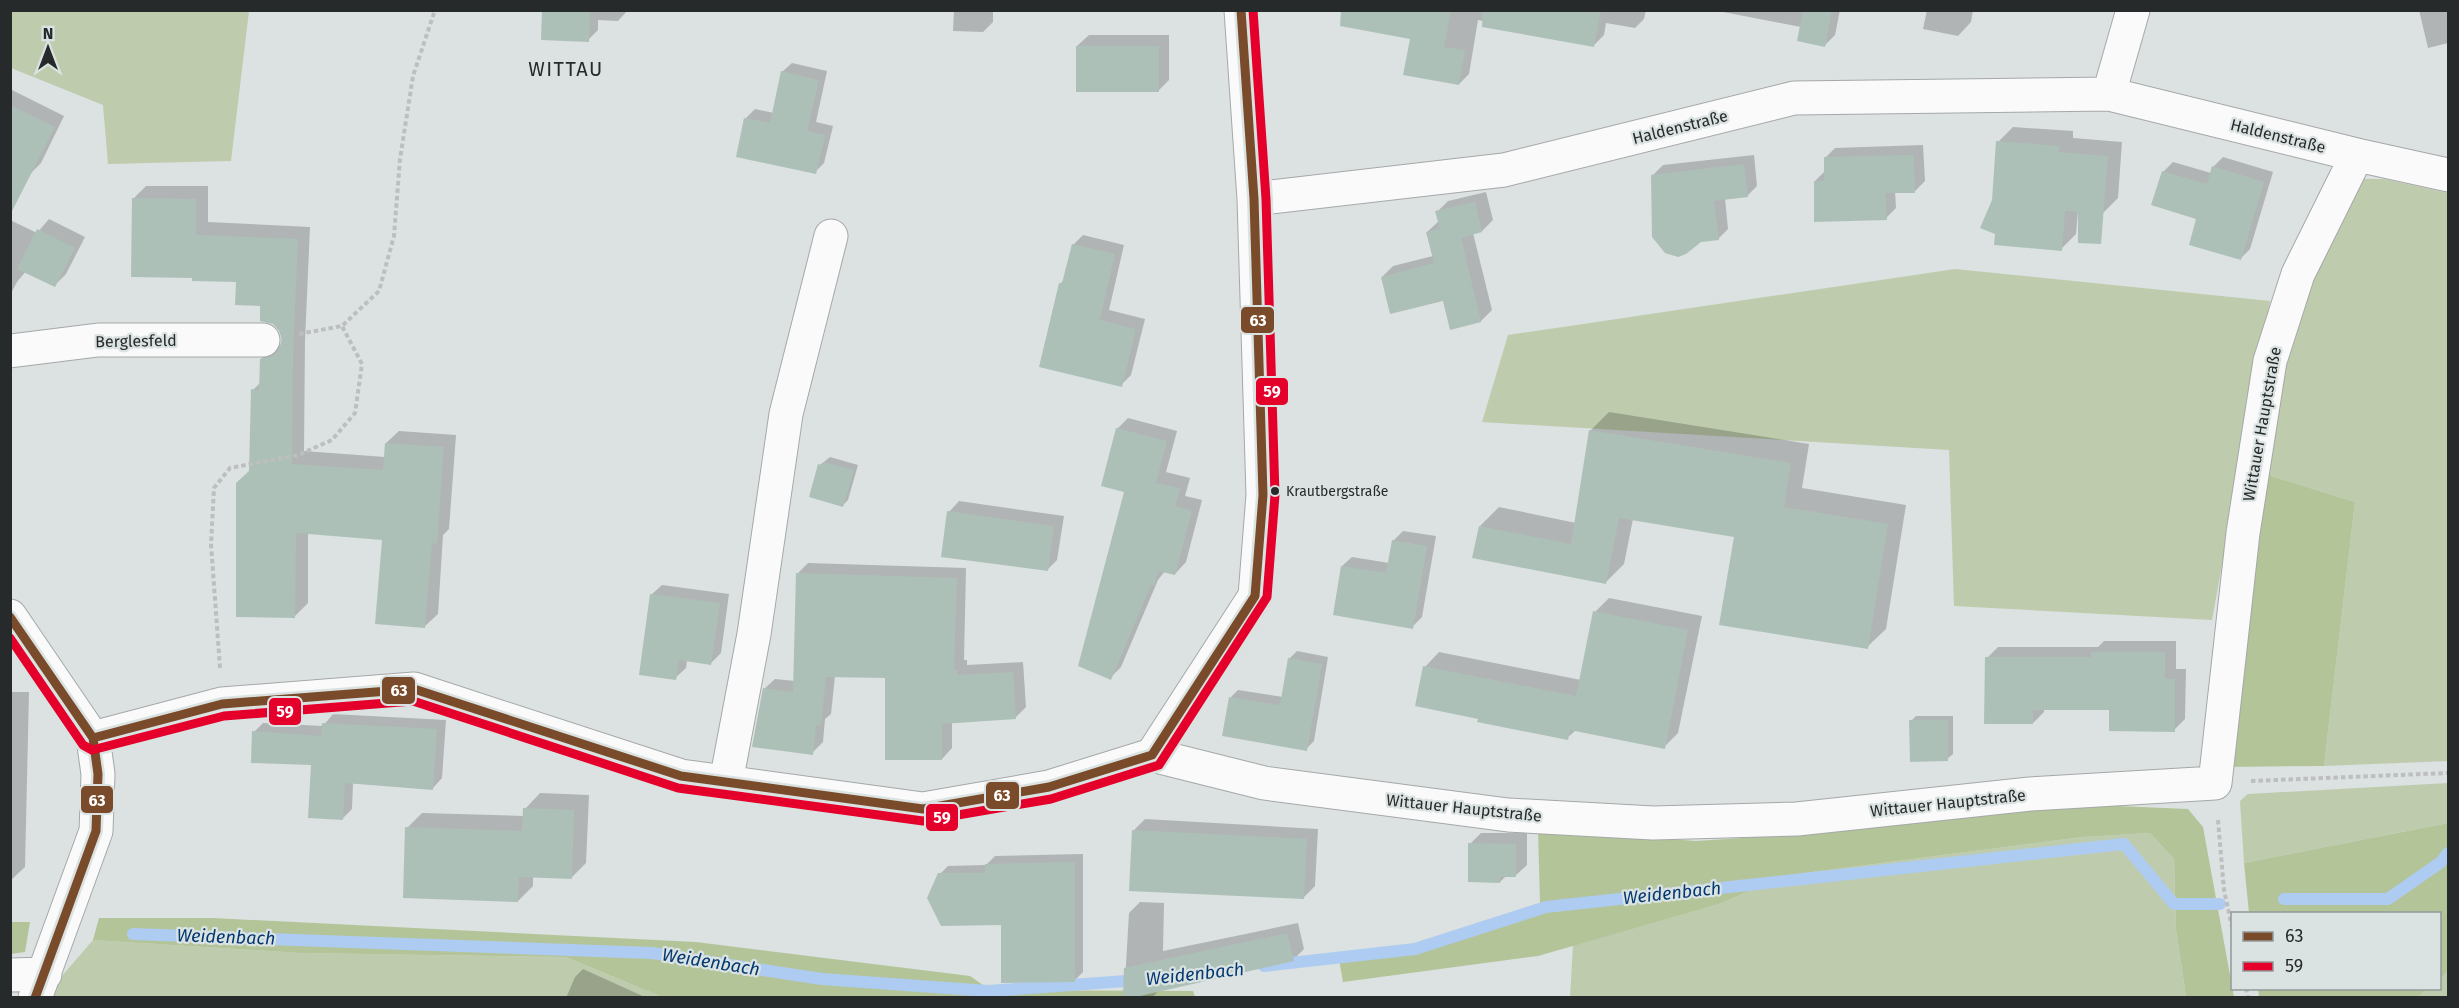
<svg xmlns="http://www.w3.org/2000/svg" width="2459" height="1008" font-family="'Fira Sans',sans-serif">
	<rect width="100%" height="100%" fill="#dce1e1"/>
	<path fill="#beccad" d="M10 11H249L231 161 108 164 103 105 11 68Z
		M2364 179H2384L2448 193V761L2324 766 2355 502 2265 474 2281 375 2300 303Z
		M1955 269 2270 301 2212 620 1954 606 1949 450 1482 422 1508 335Z
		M2448 783V823L2244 863 2240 801 2248 794Z
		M2150 833 2174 859 2176 929 2186 997 1570 998 1573 945 1722 903 1782 876 2083 837Z
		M93 940 300 953 566 957 662 997 49 998 54 985Z
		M2448 971V997H2416L2427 989 2440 988V979Z"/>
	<path fill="#b3c499" d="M2265 474 2355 502 2324 766 2222 767Z
		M2069 804 2188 809 2203 827 2234 997H2186L2176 929 2174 859 2150 833 2083 837 1782 876 1722 903 1538 956 1343 982 1338 954 1413 945 1540 903 1538 829 1696 841 1787 835Z
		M2448 823V971L2440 979V914L2249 913 2244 863Z
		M99 918H213L696 942 970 976 990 990 1193 991 1195 997H662L566 957 300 953 93 940Z
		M11 922H30L25 952 11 954Z
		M2258 989V988L2427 989 2416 998 2259 997Z"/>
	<path fill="#0003" d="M543 10H628L618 21 598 20V30L588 40Z
		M954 10H993V22L983 32 953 31Z
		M1355 10H1646L1644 19 1635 28 1606 23 1604 35 1594 45 1478 20 1469 74 1459 84 1411 38Z
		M1713 10H1840L1835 35 1825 45 1801 27Z
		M1927 10H1973L1971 22 1958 36 1923 29Z
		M2419 10H2448V43L2428 48Z
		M1089 35H1169V80L1158 91 1077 46Z
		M792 63 827 71 816 122 833 126 824 163 815 172 737 156 746 118 755 109 774 113 782 72Z
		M10 89 64 116 41 163 30 174 10 165Z
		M2013 127 2073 131V138L2122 142 2118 198 2103 213 2078 211 2076 234 2061 249 1993 201 1998 142Z
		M1923 145 1925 181 1915 191H1895L1896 208 1886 218 1815 181 1825 171V158L1835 148Z
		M1754 155 1757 186 1747 196 1725 198 1728 229 1718 239 1653 175 1663 165Z
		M2223 157 2273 172 2250 249 2240 259 2198 218 2163 172 2173 162 2211 173 2213 167Z
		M146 186H208V222L310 227 305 341 304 451 385 457 386 443 399 431 456 435 449 529 443 535 438 614 425 626 383 538 308 533V603L295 616 251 470 253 390 261 382V359L274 346 282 345 281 330 262 305 237 281 133 199Z
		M1486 192 1493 220 1482 231 1473 233 1492 310 1481 321 1451 328 1444 300 1382 277 1393 266 1433 256 1427 232 1439 221 1437 212 1448 201Z
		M49 219 85 237 66 274 55 285 26 271 17 282 10 295V220L37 233Z
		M1083 235 1124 245 1109 310 1145 319 1131 375 1121 385 1061 283 1065 279 1073 245Z
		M1609 412 1809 444 1802 488 1906 505 1886 629 1867 647 1735 535 1633 519 1624 564 1605 583 1480 526 1499 507 1576 523 1590 431Z
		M1128 418 1177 431 1166 472 1190 478 1185 496 1202 500 1186 562 1175 574 1165 571 1158 580 1121 667 1110 678 1126 491 1117 429Z
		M830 457 858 465 848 500 843 505 820 465Z
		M959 501 1064 516 1057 560 1047 570 949 512Z
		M1403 531 1436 536 1422 617 1412 627 1342 566 1352 557 1389 563 1393 541Z
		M808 563 966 568 964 660H967V665L1023 662 1026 707 1015 718 952 721V748L942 759 887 677 835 676 831 714 825 719 823 742 812 753 764 689 775 679 795 681 798 573Z
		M662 585 729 594 721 653 711 663 687 660 686 668 675 678 651 595Z
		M1609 598 1702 616 1678 733 1664 747 1576 730 1567 738 1480 717 1425 667 1439 652 1581 680 1595 612Z
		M2104 641H2176V669H2186L2185 719 2174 730 2111 709H2044V712L2033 723 1987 658 1998 647H2098Z
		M1297 651 1328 657 1314 741 1306 749 1231 697 1238 690 1283 697 1289 659Z
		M10 692H29L25 867 10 881Z
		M333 714 446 720 442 778 433 788 353 783 352 809 342 819 312 764 254 732 263 723 323 726Z
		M1916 716H1953V754L1947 759 1911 721Z
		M540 793 589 795 586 863 571 878 533 876V886L518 901 407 828 422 813 524 816 525 809Z
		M1145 819 1318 829 1315 886 1304 897 1134 830Z
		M1481 833H1527V865L1515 876H1506L1500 882 1470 844Z
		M1083 854V972L1074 981 940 874 948 866 986 865 995 856Z
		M1140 902 1164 903 1163 951 1298 923 1304 949 1293 960 1159 990 1152 998H1124L1129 913Z
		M583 969 647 998H566L575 977Z"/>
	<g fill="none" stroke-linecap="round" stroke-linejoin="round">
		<path stroke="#aeccf1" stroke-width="12" d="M2284 899H2388L2441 862 2448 853
			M133 934 652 953 822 979 989 991 1140 980
			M1264 966 1415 949 1546 907 2124 844 2174 904H2220"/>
	</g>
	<path fill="#adc0b7" d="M542 10H590L589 42 541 40Z
		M1341 10H1451L1444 47 1465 50 1459 85 1403 75 1410 39 1340 26Z
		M1483 10H1601L1594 47 1482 27Z
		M1803 10H1832L1825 47 1797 41Z
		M1076 46H1159V92H1076Z
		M781 71 819 80 807 131 825 135 816 174 736 157 744 118 770 123Z
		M10 105 55 127 10 215Z
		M1996 141 2059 146 2058 152 2108 156 2101 244 2078 243V212L2065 211 2062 251 1994 245 1995 234 1980 228 1992 200Z
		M1914 155 1915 193H1885L1887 220 1814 222V181H1824V157Z
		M1744 164 1748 197 1714 201 1719 240 1701 242 1686 254 1678 257 1665 253 1652 237 1651 175Z
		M2212 166 2264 182 2241 260 2189 245 2196 219 2151 205 2162 171 2207 184Z
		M132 198 196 199V235L298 239 293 355 292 464 383 470 385 443 444 447 437 544 432 543 425 628 375 624 382 540 296 533 295 618 236 617V483L249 471 251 389 259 390 260 359 273 356 279 349 282 339 279 331 273 324 260 321V306L235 305 236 282 192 281V278L131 277Z
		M1475 202 1482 232 1461 238 1481 322 1450 330 1443 301 1390 314 1381 277 1434 263 1426 232 1440 229 1435 211Z
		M37 229 75 248 55 287 17 269Z
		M1072 244 1115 254 1100 320 1136 329 1122 387 1039 367 1059 283H1062Z
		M1116 428 1167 441 1156 483 1180 488 1175 506 1192 511 1175 575 1158 571 1154 586 1151 585 1111 680 1078 666 1124 492 1101 486Z
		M1589 430 1791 463 1784 507 1888 524 1868 649 1719 625 1734 537 1619 518 1606 584 1472 558 1479 526 1571 544Z
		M823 462 854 470 843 507 809 497 818 464 822 465Z
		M947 511 1054 526 1048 571 941 557Z
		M1392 540 1427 546 1413 629 1333 615 1341 566 1386 573Z
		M796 573 957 578 954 670H957V675L1013 672 1016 719 942 724V760H885V678L826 677 821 726 816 725 813 755 752 747 763 688 793 692Z
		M650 594 720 603 711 665 679 660 676 680 639 675Z
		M1593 611 1688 630 1665 749 1570 730 1568 740 1477 722 1478 719 1415 706 1423 666 1576 696Z
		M2091 652H2165V679H2175V732L2109 731V710H2033V724H1984L1985 657H2091Z
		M1288 658 1322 664 1307 751 1222 736 1229 697 1280 705Z
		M1909 720H1948V761L1910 762Z
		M322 723 437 729 433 790 345 783 343 820 308 818 311 765 251 763 252 731 321 736Z
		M523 808 574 810 572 879 519 877 518 902 403 898 405 827 522 831Z
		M1132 830 1307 839 1304 899 1129 891Z
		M1468 843 1516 844V877H1500V883L1468 882Z
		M1075 862V982L1001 983V925L941 926 927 898 938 873H985V864Z
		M1287 933 1294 961 1131 998H1123L1124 968Z"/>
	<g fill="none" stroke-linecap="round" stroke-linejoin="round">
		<g stroke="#a5a8a8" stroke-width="35">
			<path id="minor" d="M2133 10 2109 94 2357 155 2448 175
				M1254 199 1504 170 1794 98 2109 94
				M10 351 98 340H263
				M10 616 93 738 98 774 96 831 35 998
				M93 738 222 704 414 689 681 776 923 809 1049 787 1152 755 1264 783 1508 815 1653 823 1797 819 2030 794 2215 783 2243 533 2270 361 2298 274 2357 155
				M1152 755 1255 596 1263 495 1254 199 1241 10
				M726 782 754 634 786 414 831 236
				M10 975 45 974"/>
		</g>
		<path stroke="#bdbfbf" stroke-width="4" stroke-dasharray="4.5 3" stroke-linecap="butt" d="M299 334 342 326 379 291 394 236 400 159 413 76 435 10
			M220 668 211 544 214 488 230 468 298 455 332 440 355 413 362 364 342 326
			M2251 781 2448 773
			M2218 820 2224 890 2232 927
			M2246 988 2248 998"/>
		<use href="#minor" stroke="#fafafa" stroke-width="33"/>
		<g stroke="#dae3e2" stroke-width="14">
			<path id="bus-1" d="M10 617 93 738 98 774 96 831 35 998
				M93 738 222 704 414 689 681 776 923 809 1049 787 1152 755 1255 596 1263 495 1254 199 1241 10"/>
		</g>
		<g stroke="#dae3e2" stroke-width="14">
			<path id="bus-2" d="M10 638 83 745 92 750 224 716 413 701 678 788 923 821 1051 799 1159 765 1267 597 1275 495 1266 199 1253 10"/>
		</g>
		<use href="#bus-1" stroke="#7a4b2a" stroke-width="9"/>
		<use href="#bus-2" stroke="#e4002b" stroke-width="9"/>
	</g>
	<circle fill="#272a2a" stroke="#dae3e2" stroke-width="2" cx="1275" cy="491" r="5"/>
	<g text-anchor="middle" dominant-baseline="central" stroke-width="4.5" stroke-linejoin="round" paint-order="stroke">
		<g font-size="14" fill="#272a2a" stroke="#dae3e2" text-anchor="start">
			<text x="1286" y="491">Krautbergstraße</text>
		</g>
		<g font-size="16" fill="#272a2a" stroke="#dae3e2">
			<text transform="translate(1680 127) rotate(-14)">Haldenstraße</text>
			<text transform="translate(2278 136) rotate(14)">Haldenstraße</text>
			<text transform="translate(136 341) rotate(-1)">Berglesfeld</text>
			<text transform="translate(2262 424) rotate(-80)">Wittauer Hauptstraße</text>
			<text transform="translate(1948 803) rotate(-6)">Wittauer Hauptstraße</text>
			<text transform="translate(1464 808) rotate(6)">Wittauer Hauptstraße</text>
		</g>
		<g font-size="18" font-style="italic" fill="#043872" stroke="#dae3e2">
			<text transform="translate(1672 893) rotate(-6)">Weidenbach</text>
			<text transform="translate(226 937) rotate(2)">Weidenbach</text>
			<text transform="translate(711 962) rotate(9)">Weidenbach</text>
			<text transform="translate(1195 974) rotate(-6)">Weidenbach</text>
		</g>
		<g font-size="20" letter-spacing="1.5" fill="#272a2a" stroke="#dae3e2">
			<text x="566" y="69">WITTAU</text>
		</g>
	</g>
	<g stroke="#dae3e2" stroke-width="2">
		<rect x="1240" y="306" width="35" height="28" rx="6" fill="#7a4b2a"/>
		<rect x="1255" y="377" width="34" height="29" rx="6" fill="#e4002b"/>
		<rect x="381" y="676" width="35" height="29" rx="6" fill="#7a4b2a"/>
		<rect x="268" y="697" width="34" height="29" rx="6" fill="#e4002b"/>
		<rect x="985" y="781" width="35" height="29" rx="6" fill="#7a4b2a"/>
		<rect x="80" y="785" width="34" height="29" rx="6" fill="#7a4b2a"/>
		<rect x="925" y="803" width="34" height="29" rx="6" fill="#e4002b"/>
	</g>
	<g font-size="16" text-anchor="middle" font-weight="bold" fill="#fff">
		<text x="1258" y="326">63</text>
		<text x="1272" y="397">59</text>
		<text x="399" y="696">63</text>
		<text x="285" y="717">59</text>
		<text x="1002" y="801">63</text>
		<text x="97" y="806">63</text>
		<text x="942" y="823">59</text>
	</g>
	<rect width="2459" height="1008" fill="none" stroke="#272a2a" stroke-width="24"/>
	<rect x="2231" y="912" width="210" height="78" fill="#dae3e2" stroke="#929998" stroke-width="1.5"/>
	<rect x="2243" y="932" width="30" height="9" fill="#7a4b2a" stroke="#929998" stroke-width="1.5"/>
	<text x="2285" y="942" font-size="18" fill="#272a2a">63</text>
	<rect x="2243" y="962" width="30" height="9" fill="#e4002b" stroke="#929998" stroke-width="1.5"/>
	<text x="2285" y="972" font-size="18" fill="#272a2a">59</text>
	<g transform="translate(48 48)" stroke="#dae3e2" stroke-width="4.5" paint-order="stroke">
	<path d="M0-4.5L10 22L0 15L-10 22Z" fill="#272a2a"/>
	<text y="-9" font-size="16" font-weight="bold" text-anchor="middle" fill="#272a2a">N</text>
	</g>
</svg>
